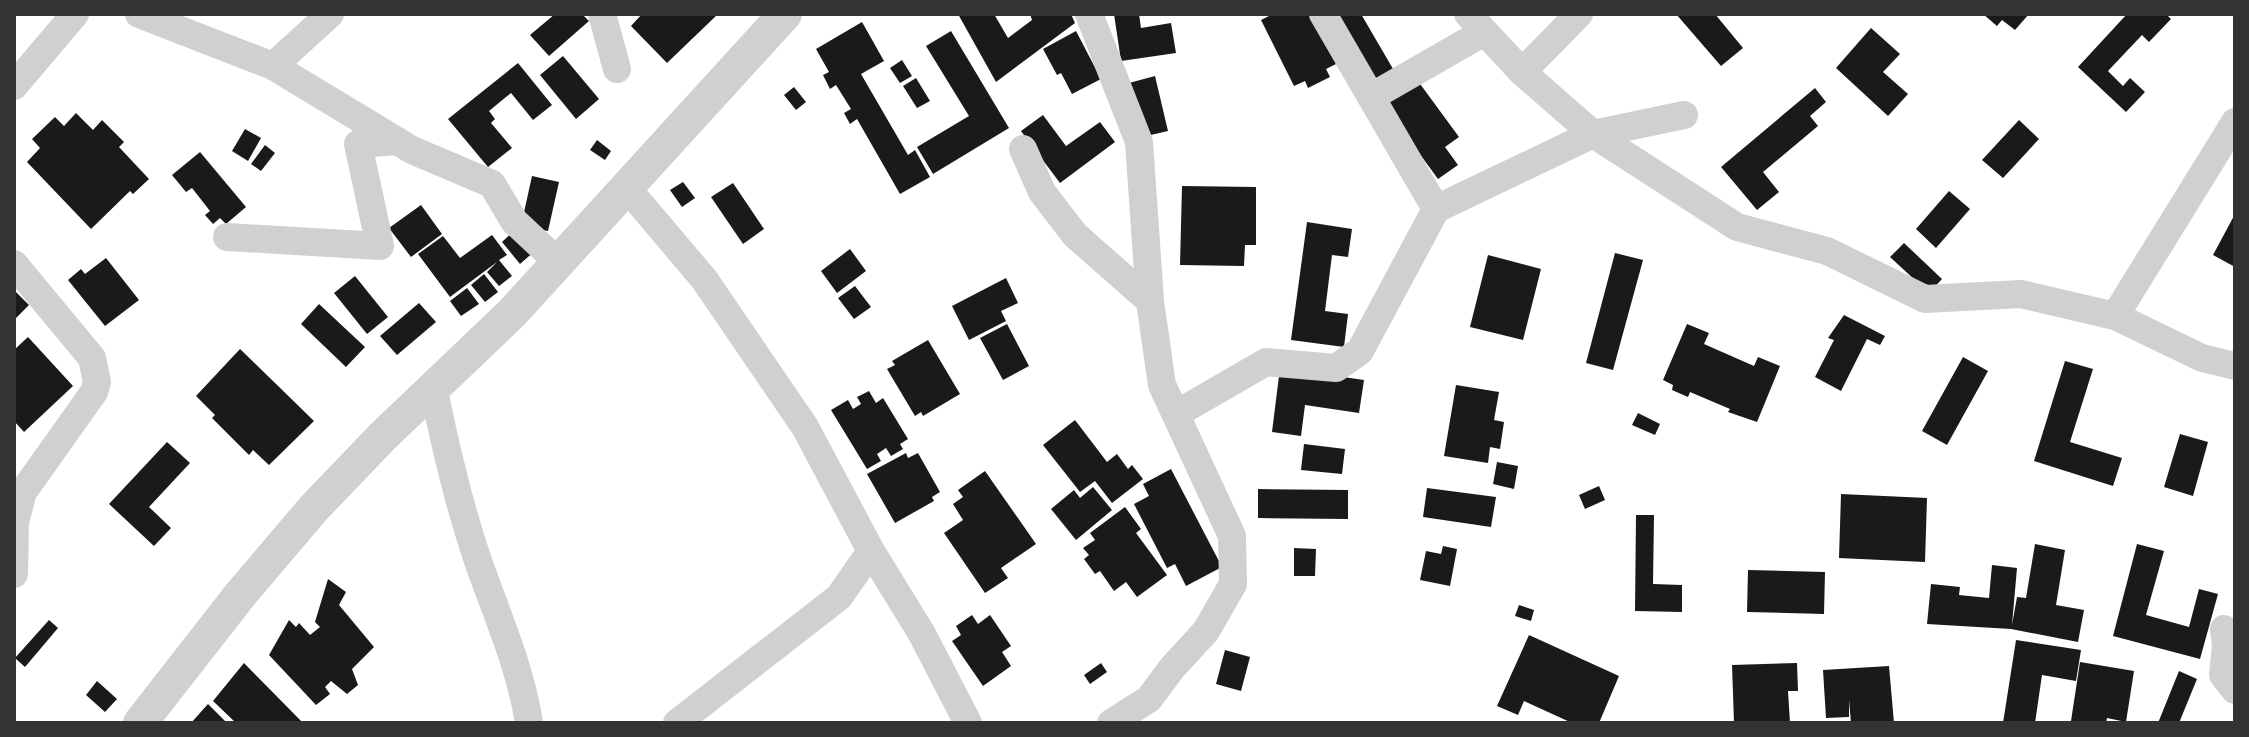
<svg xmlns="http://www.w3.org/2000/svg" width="2249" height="737" font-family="Manrope,sans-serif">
	<rect width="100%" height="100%" fill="#fff"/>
	<path fill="#1a1a1a" d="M555 14H582L589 21 549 56 530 35Z
		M642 14H718L667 63 631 26Z
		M958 14H994L1008 38 1032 20 1030 14H1071L1075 23 996 82Z
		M1114 14H1139L1141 28 1171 23 1176 53 1121 61Z
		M1273 14H1312L1336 64 1326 69 1330 77 1308 88 1305 81 1294 86 1261 20Z
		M1328 14H1361L1396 74 1370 89Z
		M1676 14H1715L1743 48 1721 66Z
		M1983 14H2029L2015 30 2002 20 1997 26Z
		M2127 14H2166L2171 19 2149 42 2142 35 2108 71 2123 86 2130 78 2145 92 2126 112 2078 67Z
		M862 22 884 61 861 74 908 155 915 150 930 177 900 194 857 119 850 124 844 113 851 109 836 85 830 89 823 75 829 72 816 49Z
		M1871 28 1900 54 1883 72 1908 94 1888 116 1836 68Z
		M951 31 1009 128 933 174 917 147 969 116 926 46Z
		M1076 31 1101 79 1072 94 1061 73 1057 75 1043 49Z
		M563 56 599 99 576 119 540 75Z
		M902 60 912 76 900 83 890 68Z
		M518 63 552 105 533 120 511 93 489 111 495 119 491 123 512 148 488 167 448 119Z
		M1155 76 1168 131 1142 137 1129 83Z
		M1415 77 1459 137 1445 147 1458 165 1438 179 1381 101Z
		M916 78 930 101 917 108 903 86Z
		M794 87 806 102 796 110 784 95Z
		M1815 88 1826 102 1810 116 1818 126 1763 172 1779 192 1757 210 1721 167Z
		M76 113 93 130 102 120 124 142 119 147 149 179 133 194 130 191 91 229 27 162 40 148 32 139 55 117 64 126Z
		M1043 115 1066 146 1100 122 1115 142 1060 183 1021 131Z
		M2019 120 2039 139 2003 178 1982 160Z
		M245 129 261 138 248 161 232 151Z
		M597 140 611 151 605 160 590 150Z
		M265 145 275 153 261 171 251 164Z
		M200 152 246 207 226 224 220 218 213 224 205 215 210 211 192 188 186 192 172 175Z
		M532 176 559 182 548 231 521 226Z
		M683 182 695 198 682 207 670 190Z
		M733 183 764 229 743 244 711 197Z
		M1182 186 1256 187V245H1245L1244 266 1180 265Z
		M1949 191 1970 209 1936 248 1916 229Z
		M421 205 442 234 411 257 389 228Z
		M2235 214V267L2213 255Z
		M1307 222 1352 229 1348 257 1332 255 1325 311 1348 314 1344 347 1291 340Z
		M517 228 536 250 520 264 502 242Z
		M492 235 507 255 499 260 512 276 499 286 487 272 497 262 450 297 418 254 443 236 460 258Z
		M1904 243 1942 279 1929 293 1890 257Z
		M850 249 866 271 837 293 821 271Z
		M1615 253 1643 260 1613 370 1586 363Z
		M1488 255 1541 269 1523 340 1470 327Z
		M106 258 139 300 105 326 68 280 81 269 85 274Z
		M484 274 498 292 485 302 471 285Z
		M355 276 388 317 367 334 334 293Z
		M1006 278 1018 303 1001 311 1006 321 969 340 952 306Z
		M855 286 871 307 854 319 838 298Z
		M467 288 479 304 461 316 450 301Z
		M14 290 29 305 14 320Z
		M419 303 436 322 397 355 380 336Z
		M319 304 365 347 346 367 301 324Z
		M1844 315 1885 336 1880 345 1867 339 1841 391 1815 377 1834 340 1828 338Z
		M1007 324 1029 366 1003 380 980 338Z
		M1687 324 1709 333 1704 344 1754 366 1758 357 1780 366 1757 422 1728 412 1730 409 1690 392 1688 397 1672 390 1673 385 1663 380Z
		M28 337 73 386 24 432 14 421V350Z
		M928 340 960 394 923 416 921 412 915 416 887 369 895 365 892 361Z
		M240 349 314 421 269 465 253 450 249 455 212 418 215 415 196 396Z
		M1963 357 1988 371 1947 445 1922 431Z
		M2065 361 2093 369 2070 442 2122 458 2113 486 2034 461Z
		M1280 368 1364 380 1359 413 1305 405 1301 436 1272 432Z
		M1456 385 1499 392 1494 420 1504 422 1500 449 1490 447 1488 463 1444 456Z
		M869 391 876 403 883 398 908 439 900 444 903 449 891 456 886 448 877 454 881 461 867 469 831 410 848 400 853 409 861 404 857 397Z
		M1638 413 1660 424 1655 435 1632 425Z
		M1075 420 1107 462 1117 454 1128 469 1132 465 1143 479 1112 503 1095 481 1080 492 1043 445Z
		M2180 434 2208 442 2193 496 2164 487Z
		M167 442 190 463 149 507 171 528 154 546 109 504Z
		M1304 444 1345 449 1342 474 1301 470Z
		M906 453 908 458 918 453 940 492 932 497 934 501 895 523 867 474Z
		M1497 462 1518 466 1514 489 1493 484Z
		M1171 469 1222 567 1186 586 1175 564 1167 568 1134 504 1149 496 1143 484Z
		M985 471 1036 544 1001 568 1008 578 985 593 944 533 963 520 953 504 963 497 958 490Z
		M1599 486 1605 500 1585 509 1579 495Z
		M1093 487 1112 510 1076 540 1051 509 1074 490 1080 498Z
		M1427 488 1496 497 1491 527 1423 517Z
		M1258 489 1348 490V519L1258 518Z
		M1841 494 1927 498 1925 562 1839 558Z
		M1125 507 1141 529 1136 533 1167 575 1137 597 1126 582 1114 591 1100 571 1095 574 1084 559 1089 555 1083 548 1095 540 1090 533Z
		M1636 515H1654L1653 584 1682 585V612L1635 611Z
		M2035 544 2065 550 2056 605 2084 610 2078 642 2011 629 1927 624 1931 584 1960 587 1959 595 1989 598 1992 565 2017 568 2012 625 2017 597 2026 598Z
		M2137 544 2164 551 2146 615 2189 627 2199 589 2218 594 2200 659 2113 636Z
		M1443 546 1457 549 1450 586 1420 580 1426 551 1441 554Z
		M1294 548 1316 549 1315 576H1294Z
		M1748 570 1825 572 1824 614 1747 612Z
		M328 579 346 592 339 605 374 647 352 669 358 685 347 694 331 681 325 687 330 694 316 705 269 655 289 620 296 627 299 623 310 635 320 627 315 622Z
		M1519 605 1534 610 1531 621 1515 616Z
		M972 615 978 624 990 615 1011 646 1002 652 1011 666 983 686 952 641 961 635 956 626Z
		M49 620 58 628 25 667 15 658Z
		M1529 635 1619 676 1599 723H1572L1524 701 1518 715 1497 706Z
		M2016 640 2081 650 2076 681 2042 675 2035 723H2003Z
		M1225 650 1250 657 1241 691 1216 684Z
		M2080 662 2134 671 2126 722 2107 718 2106 723 2071 721Z
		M244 663 303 723H236L213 701Z
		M1101 663 1107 672 1090 684 1084 675Z
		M1797 663 1798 691H1788L1790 723H1734L1732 665Z
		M1889 666 1894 723H1851L1849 700V717L1826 718 1823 670Z
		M2179 671 2197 679 2179 723H2158Z
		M97 681 117 699 105 712 86 695Z
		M208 704 227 723H191Z"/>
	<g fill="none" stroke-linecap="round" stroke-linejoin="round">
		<path stroke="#d0d0d0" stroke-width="28" d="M139 14 273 66 330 14
			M602 14 617 69
			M1089 14 1139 142 1150 301 1162 385 1232 536 1233 584 1206 631 1172 668 1149 699 1111 723
			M1323 14 1436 209
			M1468 14 1522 72 1593 134 1737 227 1827 251 1925 299 2021 294 2115 316 2202 358 2235 366
			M273 66 412 150 492 184 514 221 559 263
			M1522 72 1579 14
			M14 86 75 14
			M1371 97 1484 32
			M1023 149 1042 192 1075 235 1150 301
			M626 187 704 279 805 427 871 551 922 634 968 723
			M227 237 380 246 358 144 397 141
			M14 264 92 358 97 382 94 392 23 492 15 522 14 574
			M2115 316 2235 122
			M434 390C445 446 459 504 477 558 496 613 520 665 529 723
			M1176 414 1266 362 1336 368 1360 351 1436 209 1593 134 1684 115
			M2224 629 2226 645 2223 675 2235 690
			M677 723 839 597 871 551"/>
		<path stroke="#d0d0d0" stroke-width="34" d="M140 723 240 595 313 509 383 436 512 313 785 14"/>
	</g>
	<rect width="2249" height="737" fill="none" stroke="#333333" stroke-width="32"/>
</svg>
